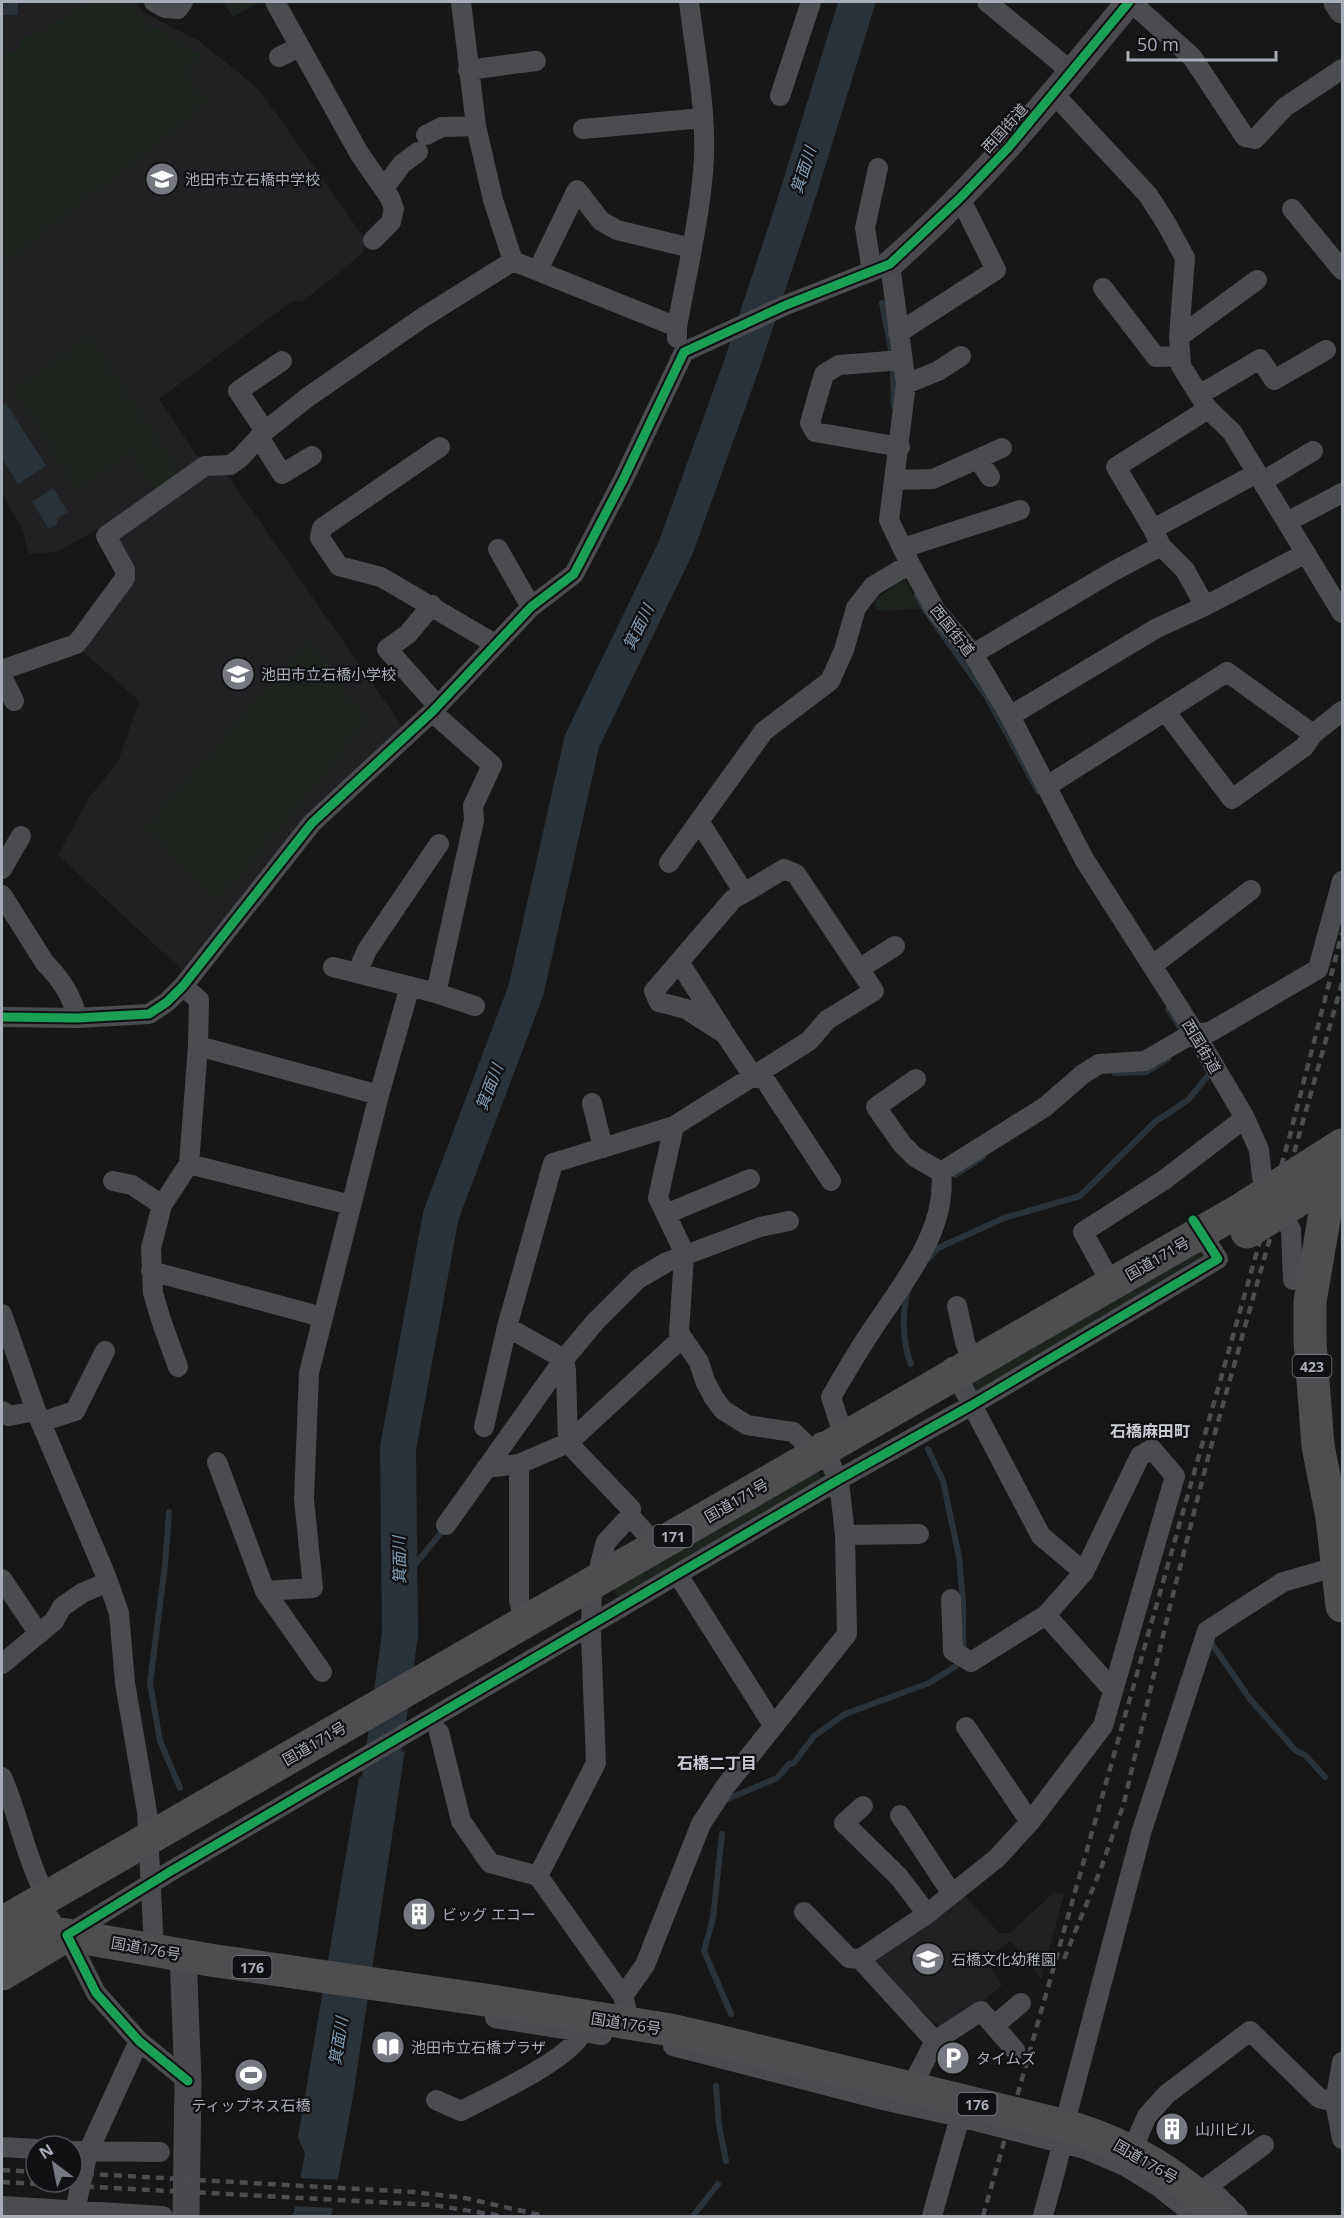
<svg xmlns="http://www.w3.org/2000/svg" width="1344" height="2218" font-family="'Open Sans','Noto Sans JP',sans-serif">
	<rect width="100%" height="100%" fill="#171717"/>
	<path fill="#212123" d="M2 2H134L145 13 199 41 254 85 279 117 367 242 363 253 302 302 294 300 159 399 201 462 213 471 226 473 402 726 304 817 182 970 58 855 88 799 118 762 139 701 79 648 133 578 110 523 56 552 29 554 22 528 2 493Z
		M1054 1892 1064 1894 1041 1979 1011 1941 985 1959 1002 1985 981 2003 940 2028 869 1960 965 1896 999 1933H1010Z"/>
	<path fill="#1d241e" d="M89 2H124L148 24 203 56 185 70 208 103 8 261 2 260V54L19 51V37L40 33Z
		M223 2H260L233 17Z
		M89 336 181 475 156 492 131 454 77 489 13 391Z
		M905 579 920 609 875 611 876 599Z
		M309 641 368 721 344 744 346 749 219 901 143 829Z
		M1192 1227 1211 1260 977 1398 958 1364Z
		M807 1451 825 1484 622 1604 602 1570Z"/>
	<path fill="#2a3239" d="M2 2H18V15H2Z
		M6 403 46 466 18 484 2 458V406Z
		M53 488 68 512 56 519 58 523 49 529 32 502Z
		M405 1750 353 2097 331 2216H293L305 2154 298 2137 359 1778Z"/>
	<path fill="#171717" d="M298 2178 341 2180 336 2208 292 2206Z"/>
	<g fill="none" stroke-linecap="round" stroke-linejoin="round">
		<path stroke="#2a3239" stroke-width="6" d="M882 303 891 349
			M893 371 894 407
			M917 596 923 607 987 697 1038 791
			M1168 1009 1184 1033
			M1115 1073 1146 1072 1168 1059
			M955 1175 983 1157
			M927 1260 938 1248 1004 1218 1080 1196 1155 1122 1188 1100 1210 1073 1207 1069
			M908 1290C902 1312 902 1342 911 1364
			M928 1449 943 1481 959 1557 963 1602V1645
			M169 1512 165 1565 150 1683 160 1741 180 1788
			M399 1584 440 1534
			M1212 1644 1250 1699 1296 1751 1305 1755 1325 1777
			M728 1799 777 1778 789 1764 794 1763 814 1736 845 1714 929 1683 956 1666
			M722 1834 713 1918 704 1951 731 2014
			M716 2086 719 2125 726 2161
			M693 2216 718 2184"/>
		<path stroke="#2a3239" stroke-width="36" d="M375 1813 400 1635 398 1448 441 1215 526 990 582 741 676 547 742 364 795 203 857 2"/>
		<path stroke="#4b4c50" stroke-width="20" d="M154 2 165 8 178 9 183 2
			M275 2 359 153 390 198 394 209 391 222 373 240
			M461 2 476 126 493 200 513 261 677 327
			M987 2 1072 72
			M1131 2 1192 57 1245 137 1255 139 1285 107 1342 69
			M279 57 299 47
			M468 70 536 61
			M1054 94 1148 195 1166 223 1185 258 1179 337 1181 366 1208 409 1232 432 1342 613
			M780 96 811 2
			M583 129 703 118
			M426 135 442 127 476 126
			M384 188 402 164 418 152
			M1292 209 1342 270
			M538 270 577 190 601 221 617 230 691 248
			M872 271 865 228 878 168
			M1103 288 1156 357 1179 356
			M898 333 996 270 960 198
			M1179 337 1257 280
			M677 338V327C687 271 701 214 704 158 706 106 695 53 689 2
			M906 384 938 371 961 356
			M1199 395 1260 359 1274 380 1326 350
			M265 431 238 391 282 361
			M259 437 282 474 312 456
			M440 447 322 528 320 538 339 566 381 577 495 644
			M900 447 815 432 810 423 824 374 839 365 902 360
			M978 459 990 477
			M894 480 933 479 1002 448
			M1263 481 1313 451
			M1287 522 1342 493
			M1153 529 1116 467 1208 409
			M1161 546 1185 570 1205 606
			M903 548 1020 510
			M498 549 531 607
			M432 605 408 634 387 649 438 706
			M973 654 1112 572 1161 546 1153 529 1257 473
			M2 670 76 644 81 638 125 578V570L106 536 205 466 230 465 240 458 265 431 308 397 422 318 513 261
			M2 676 14 701
			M1165 711 1232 799 1304 747 1313 734 1342 711
			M432 712 492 765 473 806 474 820 436 993
			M1010 716 1157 628 1205 606 1306 553
			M1047 786 1227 672 1313 734
			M699 821 744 893 733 899 654 991 659 1002 686 1009 725 1034 753 1076 765 1080 831 1181
			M669 863 764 731 830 681 844 650 856 608 873 586 910 564
			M2 869 21 836
			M2 895 45 963C60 978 73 998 77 1018
			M679 962 722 1029
			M1153 965 1251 890
			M333 967 436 993 475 1006
			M859 969 895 946
			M357 973 367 950 439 844
			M2 1017 77 1018 149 1014 167 1002 183 986 312 823 432 712 531 607 574 574 623 480 684 352 786 305 890 264 906 384 889 520 910 564 936 611 973 654 1010 716 1084 859 1195 1033 1245 1118 1259 1150 1262 1177 1291 1230 1293 1280
			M198 1046 379 1095
			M916 1079 876 1107 902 1144 915 1157 941 1172 1045 1107 1083 1074 1099 1064 1145 1061 1190 1035 1210 1032 1318 969 1342 881
			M592 1103 603 1148
			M674 1126 658 1198 682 1248 684 1256 679 1333 699 1362 705 1381 714 1398 723 1410 747 1425 793 1432 806 1444
			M189 1164 351 1205
			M113 1181 132 1185 162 1205
			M666 1214 750 1179
			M151 1271 322 1317
			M1105 1272 1083 1232 1164 1180 1245 1118
			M957 1306 965 1342 968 1350
			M2 1314 36 1411 106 1576 119 1613 125 1683 147 1812 154 1949
			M507 1327 564 1359 566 1371 568 1443
			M178 1367 162 1323 153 1293 151 1248 162 1205 189 1164 198 1046 199 1000 183 986
			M952 1367 1041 1536 1084 1572
			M2 1411 9 1416 36 1411
			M41 1422 75 1411 105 1351
			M840 1425 831 1397C844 1375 857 1352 872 1330 902 1284 948 1231 941 1172
			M484 1427 507 1327 553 1163 674 1126 809 1041 827 1020 874 991 796 874 784 869 744 893
			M568 1443 682 1338
			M217 1462 265 1591 322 1672
			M519 1464V1600L521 1608
			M486 1468 519 1464 568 1443 631 1509 630 1516 648 1536
			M446 1525 564 1359 596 1321 638 1279 667 1262 760 1227 789 1221
			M845 1535 919 1534
			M600 1564 606 1542 630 1516
			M678 1575 773 1725
			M2 1579 39 1634
			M265 1591 313 1588 304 1499 309 1373 379 1095 410 986
			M1046 1615 1112 1689
			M2 1664 54 1621 62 1607 82 1593 108 1582
			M966 1727 1030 1822
			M439 1732 461 1821 490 1863 538 1876 623 1996
			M2 1777C18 1813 24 1851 41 1886
			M863 1806 844 1823 899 1877 927 1914
			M900 1815 952 1894
			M538 1876 596 1763 591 1635 592 1578
			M804 1912 849 1958 860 1959
			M626 2007 623 1996 645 1965 701 1824 725 1787 847 1634 845 1535 840 1490 838 1480 821 1442
			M495 2018 602 2035
			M995 2025 1021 2003
			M935 2041 860 1959 927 1914 997 1858 1030 1822 1103 1726 1175 1476 1152 1449 1140 1456 1084 1572 1046 1615 971 1662 953 1651 951 1599
			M673 2046 887 2101 960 2117 1085 2149 1125 2166 1159 2187 1195 2216
			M1342 2062 1335 2102 1342 2139
			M918 2074 935 2041 981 2011 1015 2050
			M188 2081 139 2041 96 1993 67 1935 171 1871 838 1480 972 1405 1218 1259 1196 1225
			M436 2100 461 2111C488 2097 573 2058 582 2032
			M2 2147 36 2149
			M72 2151 160 2152
			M1127 2161 1147 2116 1167 2094 1250 2031 1319 2098 1335 2102
			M1208 2186 1264 2145
			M1217 2195 1238 2216
			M2 2206 163 2216
			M75 2210 88 2152 139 2041
			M932 2216 963 2106
			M1043 2216C1052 2181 1063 2148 1068 2111L1142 1830 1207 1631 1283 1582 1342 1565"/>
		<path stroke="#4a4a4e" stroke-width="27" d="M1337 2 1342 10
			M890 264C980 185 1054 94 1129 2
			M183 1954 188 2081 186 2216"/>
		<path stroke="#4e4e51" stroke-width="33" d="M1342 1169 1326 1207 1310 1302V1341L1318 1446 1332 1517 1342 1606
			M14 1928 67 1935 210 1960 492 2001 671 2030 714 2040
			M2 1974 67 1935"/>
		<path stroke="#4b4c4f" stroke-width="4.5" stroke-dasharray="8 6" stroke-linecap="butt" d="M1064 1959 1100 1871 1124 1803 1170 1606 1209 1454 1342 983
			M2 2170 36 2172
			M72 2173 413 2192 465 2198 544 2216
			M2 2182 433 2205 501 2216
			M983 2216 1290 1135 1342 933"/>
		<path stroke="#4e4e51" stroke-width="33" d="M1247 1232 1342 1173
			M2 1923 1240 1210 1342 1145
			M2 1948 45 1923
			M714 2040 1070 2127C1127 2145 1178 2172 1218 2216"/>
		<g stroke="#111113" stroke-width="13">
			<path id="cycleway" d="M2 1017 77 1018 149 1014 167 1002 183 986 312 823 432 712 531 607 574 574 623 480 684 352 786 305 890 264 960 198 1008 148 1129 2
				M188 2081 139 2041 96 1993 67 1935 171 1871 838 1480 972 1405 1218 1259 1193 1220"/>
		</g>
		<use href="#cycleway" stroke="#1a9f57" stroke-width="9"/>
	</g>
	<defs>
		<g id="school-disc" transform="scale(1.725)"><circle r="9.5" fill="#757880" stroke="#111113"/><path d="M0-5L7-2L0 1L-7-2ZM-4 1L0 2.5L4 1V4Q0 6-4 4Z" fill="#fff"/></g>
		<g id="building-disc" transform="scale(1.725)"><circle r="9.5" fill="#757880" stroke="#111113"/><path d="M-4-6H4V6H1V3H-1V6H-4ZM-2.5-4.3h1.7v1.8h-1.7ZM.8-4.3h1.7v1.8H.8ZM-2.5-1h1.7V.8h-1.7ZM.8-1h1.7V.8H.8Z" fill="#fff"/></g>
		<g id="library-disc" transform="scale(1.725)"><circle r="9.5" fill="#757880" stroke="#111113"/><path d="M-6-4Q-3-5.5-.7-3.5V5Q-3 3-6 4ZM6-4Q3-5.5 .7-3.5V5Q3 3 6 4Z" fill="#fff"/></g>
		<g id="parking-disc" transform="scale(1.725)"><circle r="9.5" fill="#757880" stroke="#111113"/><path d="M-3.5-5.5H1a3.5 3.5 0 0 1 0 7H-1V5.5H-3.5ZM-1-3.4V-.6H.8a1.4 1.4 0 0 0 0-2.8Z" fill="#fff"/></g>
		<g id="stadium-disc" transform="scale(1.725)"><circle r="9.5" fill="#757880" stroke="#111113"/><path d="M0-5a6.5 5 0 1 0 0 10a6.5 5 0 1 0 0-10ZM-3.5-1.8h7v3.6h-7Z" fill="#fff"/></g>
	</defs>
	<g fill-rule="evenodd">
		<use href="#school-disc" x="162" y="179"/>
		<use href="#school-disc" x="238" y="674"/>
		<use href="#building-disc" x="419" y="1914"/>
		<use href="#school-disc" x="928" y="1959"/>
		<use href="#library-disc" x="388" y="2047"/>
		<use href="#parking-disc" x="953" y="2058"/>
		<use href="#stadium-disc" x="251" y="2075"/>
		<use href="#building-disc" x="1172" y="2129"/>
	</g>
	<g text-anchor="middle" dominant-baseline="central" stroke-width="4.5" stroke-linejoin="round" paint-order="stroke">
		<g fill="#111113" stroke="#7b7e86" stroke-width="1.5">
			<rect x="1292.5" y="1355" width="39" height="22" rx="4.5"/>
			<rect x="653.5" y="1525" width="39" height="22" rx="4.5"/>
			<rect x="232.5" y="1956" width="39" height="22" rx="4.5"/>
			<rect x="957.5" y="2093" width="39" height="22" rx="4.5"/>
		</g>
		<g font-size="14" font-weight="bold" fill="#a8adb8">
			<text x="1312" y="1366">423</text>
			<text x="673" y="1536">171</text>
			<text x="252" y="1967">176</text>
			<text x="977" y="2104">176</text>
		</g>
		<g font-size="15" fill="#a8adb8" stroke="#111113">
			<text transform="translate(1004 128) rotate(-48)">西国街道</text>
			<text transform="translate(953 630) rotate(52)">西国街道</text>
			<text transform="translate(1202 1046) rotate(59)">西国街道</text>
			<text transform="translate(1157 1258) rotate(-30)">国道171号</text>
			<text transform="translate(736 1500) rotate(-30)">国道171号</text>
			<text transform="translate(314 1743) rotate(-30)">国道171号</text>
			<text transform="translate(146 1948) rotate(10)">国道176号</text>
			<text transform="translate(626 2023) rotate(9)">国道176号</text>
			<text transform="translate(1146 2161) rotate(30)">国道176号</text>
		</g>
		<g font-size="15" fill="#a8adb8" stroke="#111113" text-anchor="start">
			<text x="185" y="179">池田市立石橋中学校</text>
			<text x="261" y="674">池田市立石橋小学校</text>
			<text x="442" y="1914">ビッグ エコー</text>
			<text x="951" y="1959">石橋文化幼稚園</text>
			<text x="411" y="2047">池田市立石橋プラザ</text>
			<text x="976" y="2058">タイムズ</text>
			<text x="251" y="2105" text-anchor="middle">ティップネス石橋</text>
			<text x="1195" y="2129">山川ビル</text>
		</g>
		<g font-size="16" font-style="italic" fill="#7f9bb3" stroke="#111113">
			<text transform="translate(803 170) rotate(-72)">箕面川</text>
			<text transform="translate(638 627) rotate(-64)">箕面川</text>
			<text transform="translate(489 1087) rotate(-69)">箕面川</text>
			<text transform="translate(399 1560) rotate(-91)">箕面川</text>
			<text transform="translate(338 2041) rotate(-81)">箕面川</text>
		</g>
		<g font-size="16" font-weight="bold" fill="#c9ccd4" stroke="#111113">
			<text x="1150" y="1431">石橋麻田町</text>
			<text x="717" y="1763">石橋二丁目</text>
		</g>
	</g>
	<rect width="1344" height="2218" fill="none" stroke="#a8adb8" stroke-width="6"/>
	<g transform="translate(54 2164) rotate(328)"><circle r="28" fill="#111113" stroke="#4d4f55" stroke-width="1.5"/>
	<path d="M0-4.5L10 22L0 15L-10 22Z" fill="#757880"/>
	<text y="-9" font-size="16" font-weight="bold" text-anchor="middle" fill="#a8adb8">N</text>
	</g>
	<path d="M1128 51v9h148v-9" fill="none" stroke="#a8adb8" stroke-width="3"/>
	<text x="1137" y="51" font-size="18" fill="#a8adb8" stroke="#111113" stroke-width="4.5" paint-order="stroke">50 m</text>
</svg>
